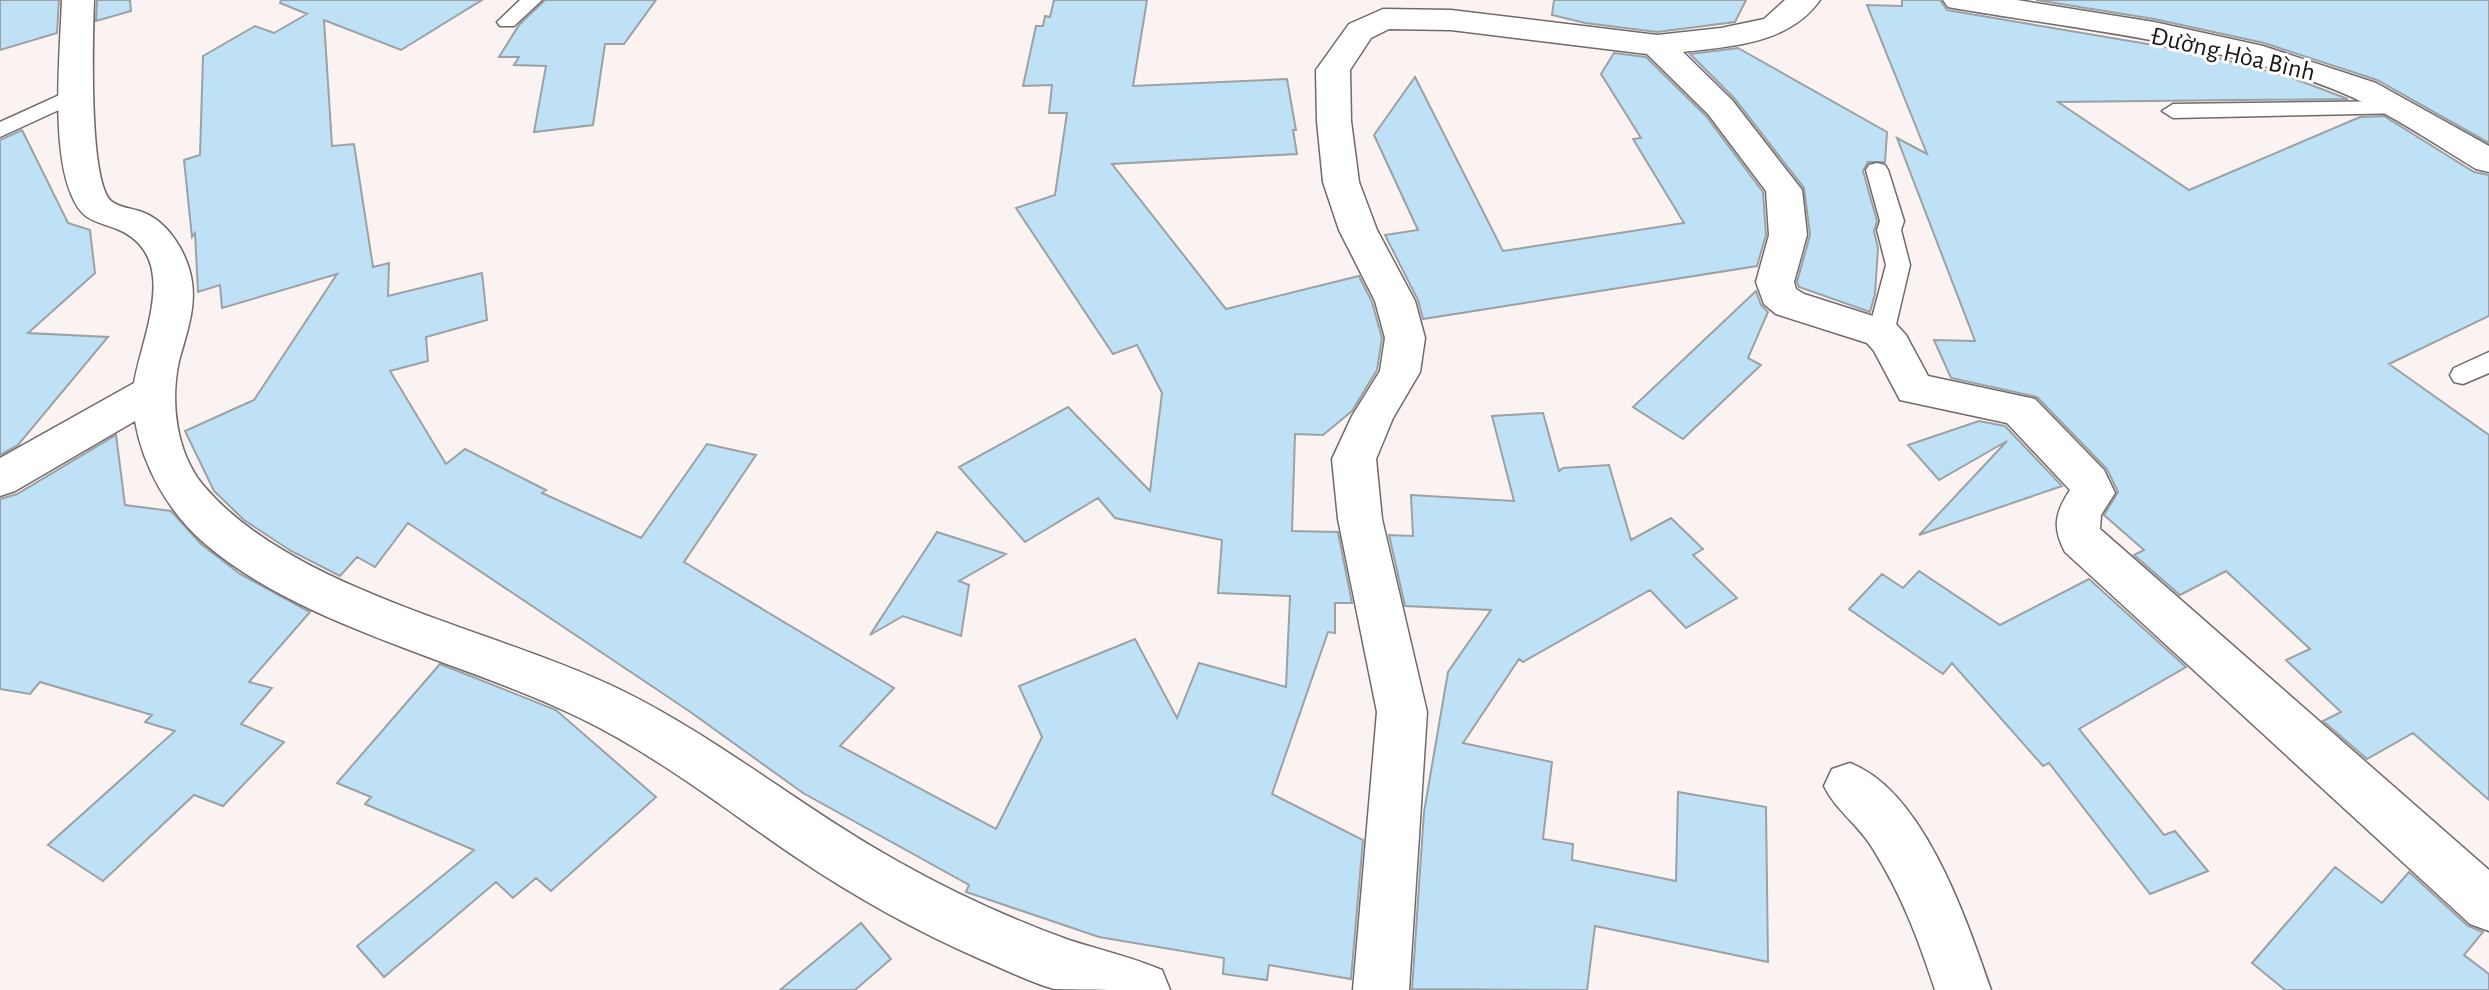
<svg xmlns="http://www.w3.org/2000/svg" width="2489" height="990" font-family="'Alegreya Sans',sans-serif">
	<rect width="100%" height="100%" fill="#fbf2f2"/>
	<path fill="#bfe1f5" stroke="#9ba1a4" stroke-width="2" d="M0 0H59L57 33 0 50Z
		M97 0H130L131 11 96 21Z
		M281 0H482L401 50 324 20 332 146 354 144 373 267 389 263 388 296 482 273 487 320 426 337 428 361 390 371 446 464 465 449 546 490 542 493 641 538 707 444 756 455 684 562 894 688 840 746 996 829 1042 737 1019 686 1135 639 1177 718 1199 663 1286 687 1290 596 1218 593 1222 540 1115 518 1098 498 1025 542 959 467 1068 407 1150 491 1162 393 1137 345 1113 354 1016 208 1055 195 1067 113H1049L1052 85 1023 86 1036 26H1043L1045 16 1050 17 1054 0H1147L1133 86 1287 79 1296 130H1293L1297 154 1112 164 1226 309 1359 276 1372 302 1382 338 1377 370 1352 411 1323 435 1295 434 1292 531 1338 532 1352 603H1335V633L1328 632 1272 794 1363 840 1351 979 1269 965 1267 980 1223 974 1224 958 1099 937 966 892 969 885 803 793 689 711 408 523 375 567 357 557 340 576 291 551 244 520 214 491 185 431 254 400 337 274 222 308 220 285 198 292 195 233 192 237 184 160 200 155 203 56 255 26 274 33 307 14 280 3Z
		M545 0H656L624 44H605L593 125 534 132 546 66 514 65 519 57H499L519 25Z
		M1554 0H1746L1735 22 1657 32 1585 23 1552 15Z
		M1902 0H1940L1947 10 2195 52 2287 76 2348 99 2058 102 2189 190 2360 117 2384 116 2474 172 2489 175V316L2389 364 2489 435V800L2413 733 2367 759 2323 721 2341 712 2286 660 2310 649 2226 571 2180 595 2134 555 2144 550 2104 515 2118 492 2107 469 2037 397 1951 378 1934 340 1975 341 1897 138 1927 154 1867 5 1902 6Z
		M2036 0H2489V143L2377 80 2264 43 2154 19Z
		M1738 48 1887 132 1885 162H1868L1863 171 1877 221 1874 231 1878 248 1875 294 1870 312 1799 287 1797 282 1810 235 1804 188 1734 98 1690 54Z
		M1614 53 1646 57 1706 116 1763 192 1766 235 1757 266 1423 319 1418 300 1385 235 1418 230 1374 135 1415 77 1503 251 1684 223 1633 139 1641 138 1601 74Z
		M22 130 68 223 90 230 95 273 28 333 108 337 18 445 0 455V140Z
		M1756 291 1761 305 1768 312 1748 358 1761 365 1683 439 1633 407Z
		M1543 413 1559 471 1563 468 1609 465 1631 540 1671 518 1703 549 1693 555 1737 598 1686 628 1650 590 1523 662 1519 659 1463 743 1552 762 1543 839 1573 844 1572 860 1676 881 1678 792 1766 807 1768 962 1595 926 1587 990 1412 989 1424 812 1448 672 1491 610 1405 606 1389 535 1413 536 1411 495 1514 501 1492 416Z
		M1979 421 2005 426 2062 486 1919 535 2007 441 1939 480 1908 445Z
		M116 435 125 505 171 511 201 544 240 574 310 612 249 682 272 688 241 724 284 742 223 806 194 795 103 881 48 845 175 731 145 722 152 715 40 682 30 694 0 689V499L17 494Z
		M937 532 1006 554 959 581 969 585 961 636 903 616 870 635Z
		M1919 571 2000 625 2089 579 2186 667 2079 729 2164 835 2175 831 2208 871 2150 894 2049 763 2043 766 1952 663 1943 674 1849 609 1882 574 1903 588Z
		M440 664 556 710 656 797 551 891 536 878 513 898 496 882 384 977 357 946 474 850 365 804 371 797 337 783Z
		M2335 867 2382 903 2409 872 2468 926 2483 932 2464 955 2489 974V990H2285L2252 963Z
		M861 923 891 959 855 990H780Z"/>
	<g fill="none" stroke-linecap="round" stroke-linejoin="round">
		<g stroke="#716a6a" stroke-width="3">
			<path id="lane" d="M520 0H542L514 26H500L497 22Z
				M77 87 85 88 88 93 85 98 0 137V122Z
				M2399 101 2410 108 2407 113 2173 118 2162 111 2173 104Z
				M1877 163 1885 165 1888 170 1904 221 1901 230 1910 265 1894 333 1890 339 1881 342 1872 339 1868 333 1886 265 1877 230 1880 221 1866 170 1869 165Z
				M2489 352V373L2463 384 2454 382 2450 375 2454 368Z"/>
		</g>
		<g stroke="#716a6a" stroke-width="3">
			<path id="street" d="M62 0H94C93 35 88 179 111 201 119 208 132 208 142 212 169 222 188 254 192 282 196 309 186 335 179 361 170 402 176 452 203 485 294 593 497 629 623 691 720 739 805 810 899 862 954 893 1011 919 1069 940 1100 950 1132 957 1162 970L1170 990C1142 990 1078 990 1054 989 1029 982 1004 969 980 959 916 931 855 897 797 858 726 810 658 756 580 718 464 661 300 627 203 542 168 511 143 467 135 421L15 491 0 496V458L134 383C142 335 182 256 117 229 93 220 82 221 71 194 51 146 60 53 62 0Z
				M1785 0H1820C1789 44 1732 46 1683 52L1732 100 1802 190 1807 235 1794 282 1796 289 1804 294 1895 323 1906 335 1928 376 2035 399 2104 470 2115 493 2101 515 2100 529 2489 870V931L2470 924 2065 552C2052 527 2055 513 2070 490L2007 423 1900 400 1874 351 1867 343 1776 314 1764 304 1756 282 1769 235 1766 191 1708 114 1647 54 1451 30 1389 29 1371 38 1350 70 1351 121 1359 182 1377 230 1415 301 1425 338 1420 372 1393 418 1376 459 1382 519 1427 712 1409 990H1353L1377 712 1338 519 1332 459 1352 416 1380 371 1385 338 1375 301 1339 230 1323 182 1317 121 1316 70 1349 24 1383 9 1451 10 1657 35 1721 28 1764 19Z
				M1850 763C1924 791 1967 921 1991 990H1935C1918 938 1902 896 1873 849 1859 825 1836 811 1824 786L1832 769Z"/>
		</g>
		<g stroke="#716a6a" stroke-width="3">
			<path id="secondary" d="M1943 0H2017L2154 22 2263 46 2376 83 2489 146V172L2476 169C2430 141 2384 109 2333 89 2214 43 2084 30 1959 9L1948 7Z"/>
		</g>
		<use href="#lane" fill="#fff" fill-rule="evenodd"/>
		<use href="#street" fill="#fff" fill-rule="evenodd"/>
		<use href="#secondary" fill="#fff" fill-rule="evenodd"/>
	</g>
	<g text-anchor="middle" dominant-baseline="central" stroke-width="6" stroke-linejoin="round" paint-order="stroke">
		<g font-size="26" fill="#1a1818" stroke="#fff">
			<text transform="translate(2233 54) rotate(13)">Đường Hòa Bình</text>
		</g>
	</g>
</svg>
